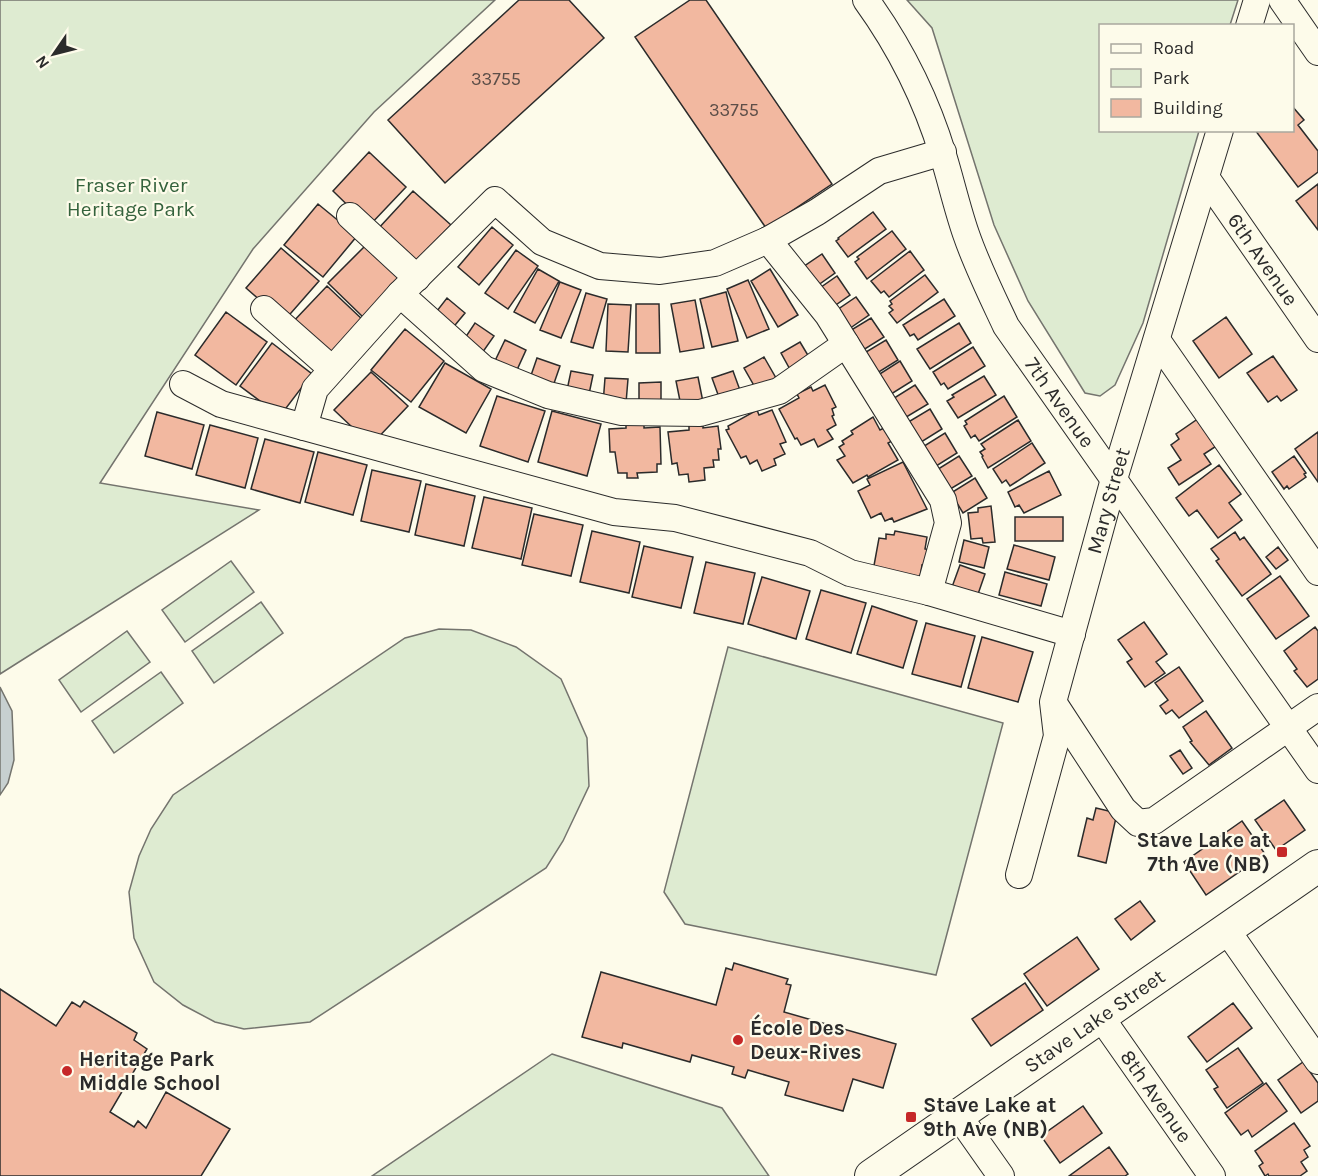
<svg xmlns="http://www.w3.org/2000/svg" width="1318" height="1176" font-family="Karla,sans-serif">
	<rect width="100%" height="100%" fill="#fdfbea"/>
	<path fill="#deebd1" stroke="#74746e" stroke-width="1.5" d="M0 0H495L374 112 253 249 100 483 259 510 0 674Z
		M907 0H1238L1230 25 1100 26V130L1199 131 1143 323 1115 385 1100 396 1085 393 1028 301 994 225 932 28Z
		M231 561 254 592 185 642 162 610Z
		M261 602 283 633 214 683 192 651Z
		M439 629 471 630 516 647 561 679 587 738 589 786 563 841 546 868 310 1022 244 1029 215 1022 183 1005 154 982 134 938 129 892 139 856 151 829 173 795 405 638Z
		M127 631 150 662 81 712 59 680Z
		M728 647 1003 723 936 975 685 924 664 892Z
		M161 672 183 703 114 753 92 721Z
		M552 1054 722 1108 769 1176H372Z"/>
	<path fill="#c7d0d0" stroke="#74746e" stroke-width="1.5" d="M0 687 12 711 14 760 8 783 0 795Z"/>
	<path fill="#f2b8a0" stroke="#2b2b2b" stroke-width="1.5" d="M519 0H569L604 38 445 183 388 120Z
		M690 0H706L832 184 766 228 635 37Z
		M1292 106 1304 120 1298 125 1318 151V172L1298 187 1255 130H1292Z
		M369 152 406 187 369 226 333 191Z
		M1318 184V230L1296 201Z
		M413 191 451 225 414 264 377 230Z
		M318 204 357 236 323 277 284 245Z
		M873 212 886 229 848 257 836 241 839 239 838 238Z
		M492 227 513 245 479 285 458 267Z
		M892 231 906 249 867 279 855 262 859 259 857 257Z
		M366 245 402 280 364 318 328 283Z
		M281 248 319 281 284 321 246 288Z
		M516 250 538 266 508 309 485 293Z
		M910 251 924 270 889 297 884 291 881 293 871 281Z
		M822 254 835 273 814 288 800 269Z
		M538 269 559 281 535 323 514 312Z
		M770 269 798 315 778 327 751 281Z
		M925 275 938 292 897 323 889 313 893 310 889 306 892 304 890 301Z
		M837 276 850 295 830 309 817 290Z
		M748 280 769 329 747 338 727 289Z
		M560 282 581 290 561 338 540 330Z
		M327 286 364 321 327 359 290 325Z
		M726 292 738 341 712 347 700 299Z
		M586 293 607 299 593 348 571 342Z
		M856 297 869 315 846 331 834 312Z
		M447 298 465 313 451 330 433 316Z
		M944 299 955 316 918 340 914 334 910 336 903 325Z
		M695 300 704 348 680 352 671 304Z
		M608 304 631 305 628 352 606 351Z
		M636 304H659L660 353H636Z
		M226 312 267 342 236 385 195 355Z
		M1226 317 1252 354 1219 378 1193 341Z
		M871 318 884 337 860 352 848 332Z
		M475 323 494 336 480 356 461 344Z
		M959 323 971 343 930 369 917 349Z
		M405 329 444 361 411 402 371 370Z
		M505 340 526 350 516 372 493 365Z
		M886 340 898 360 874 375 861 355Z
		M800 342 812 362 792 373 781 353Z
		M272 343 312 374 280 416 240 386Z
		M973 347 985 366 948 389 944 383 941 385 933 372Z
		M1273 356 1297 390 1281 401 1277 396 1268 402 1247 373Z
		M764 357 776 378 756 389 744 368Z
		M537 358 560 366 551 392 528 384Z
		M900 361 912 381 888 396 875 377Z
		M445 363 491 389 466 433 419 407Z
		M571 371 593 375 588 399 566 395Z
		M733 371 741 393 720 400 712 378Z
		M371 372 408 406 371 445 334 410Z
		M984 376 996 395 958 418 947 401 954 397 952 395Z
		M698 377 703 402 681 406 676 381Z
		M605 378 628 379 626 403 603 404Z
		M661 382V406H639V383Z
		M825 385 836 407 832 409 834 415 832 416 836 425 827 430 833 439 818 447 814 439 801 445 797 438 795 439 779 409 799 398 797 394 811 387 813 391Z
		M915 385 928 404 903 419 891 400Z
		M497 396 545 411 528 462 480 446Z
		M1004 396 1017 417 979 441 975 435 971 438 964 426 967 424 965 421Z
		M930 409 942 429 918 444 905 424Z
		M757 410 759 415 772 410 786 442 780 444 785 454 774 459 776 465 762 471 757 460 750 464 746 456 741 458 726 430 729 429 728 426Z
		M552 411 601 424 587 476 538 462Z
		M157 412 204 425 192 469 145 456Z
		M1202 416 1221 443 1204 454 1211 464 1179 485 1168 468 1181 460 1171 445 1179 439 1176 434Z
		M873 417 880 430 884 428 892 441 888 443 898 460 868 477 867 475 853 483 837 460 845 456 839 447 844 444 842 441 853 434 851 431Z
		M1018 420 1031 441 988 468 982 457 983 456 980 452 985 449 981 444Z
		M703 423V428L718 426 721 449H718L719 460H713L714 467 704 468 705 480 689 482 688 474 679 475 677 463 672 464 668 432 689 430V425Z
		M644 424V428L660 427 661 464H657V472L637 473 638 478H627V473H618L615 452H610L609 429 626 428V425Z
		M210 425 258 438 245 488 196 475Z
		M1318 432V482L1295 449Z
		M945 433 957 453 933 468 921 448Z
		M265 439 314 452 300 503 251 489Z
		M1032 443 1045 463 1010 486 1006 480 1002 483 993 469Z
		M318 452 367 465 353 515 305 502Z
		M959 456 972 476 947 491 935 471Z
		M1294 456 1306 473 1304 474 1306 477 1289 489 1287 486 1284 489 1272 472Z
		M903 462 927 509 894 522 892 518 885 521 881 513 871 518 858 491 870 485 867 479Z
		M1219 465 1241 494 1229 503 1242 520 1218 538 1197 510 1189 516 1176 498Z
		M372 470 421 481 409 532 361 521Z
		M1049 471 1061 495 1024 513 1019 505 1015 507 1008 492Z
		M975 478 987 498 963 513 951 493Z
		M426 484 475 496 464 546 415 535Z
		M484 497 532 508 521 559 472 548Z
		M991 506 995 542 983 543 982 538 971 539 968 513 978 512V508Z
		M534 514 583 525 571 576 522 565Z
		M1015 517H1063V541H1015Z
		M592 531 640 542 629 593 580 582Z
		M895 531 927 537 925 549 930 550 927 566 922 565 919 584 873 571 879 538 886 539V534L894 535Z
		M1235 532 1240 540 1244 537 1271 574 1242 596 1216 561 1219 559 1211 549Z
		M964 540 989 547 984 568 959 562Z
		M1014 545 1055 557 1049 580 1007 569Z
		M644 546 693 557 681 608 632 597Z
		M1278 547 1288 560 1276 569 1266 557Z
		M706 562 755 573 743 624 694 613Z
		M960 565 985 574 977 597 952 587Z
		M1005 572 1047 584 1041 606 999 595Z
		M1280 576 1309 616 1276 639 1247 599Z
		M762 577 810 591 796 639 748 624Z
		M821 590 866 603 851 653 806 639Z
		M872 606 917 621 903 668 857 654Z
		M1144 622 1167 654 1156 662 1165 673 1145 687 1127 662 1132 659 1118 640Z
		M926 623 975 636 961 687 912 674Z
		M1315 627 1318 631V679L1307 687 1294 671 1297 669 1284 651Z
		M982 637 1033 652 1018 702 968 688Z
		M1179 667 1203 701 1179 718 1172 710 1166 714 1160 706 1168 700 1155 683Z
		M1206 711 1232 748 1209 765 1190 742 1192 741 1183 727Z
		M1180 750 1192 768 1183 774 1170 756Z
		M1284 800 1305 830 1276 850 1255 820Z
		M1096 808 1117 813 1106 863 1078 856 1087 818 1093 820Z
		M1242 821 1265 854 1206 895 1184 862Z
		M1140 901 1155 921 1131 940 1115 919Z
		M1077 937 1099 969 1047 1006 1024 974Z
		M734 963 788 979 786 984 791 985 784 1012 896 1044 883 1088 853 1079 843 1111 785 1095 789 1082 748 1070 745 1078 732 1074 734 1067 692 1055 690 1062 623 1043 622 1048 582 1037 601 972 716 1005 726 968 732 970Z
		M1025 983 1043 1010 991 1046 972 1019Z
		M0 989 56 1026 72 1002 80 1007 84 1001 137 1033 134 1040 147 1049 110 1112 134 1127 138 1121 146 1128 166 1092 230 1129 201 1176H0Z
		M1233 1003 1252 1028 1207 1062 1188 1037Z
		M1238 1048 1263 1083 1227 1108 1214 1089 1218 1087 1206 1070Z
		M1303 1062 1318 1083V1101L1301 1113 1278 1080Z
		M1266 1083 1287 1111 1252 1137 1248 1130 1241 1135 1225 1113Z
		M1083 1106 1102 1133 1060 1163 1041 1136Z
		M1294 1123 1310 1146 1304 1150 1308 1157 1301 1162 1307 1171 1300 1176H1269L1268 1174 1265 1176 1259 1166 1263 1163 1255 1151Z
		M1109 1147 1128 1174 1125 1176H1069Z"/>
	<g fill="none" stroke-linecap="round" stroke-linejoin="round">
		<g stroke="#2b2b2b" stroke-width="28">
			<g id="minor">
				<path id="s1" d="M866 0C900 47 926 99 943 155 951 181 957 208 966 234 977 266 992 296 1006 326L1318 770"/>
				<path d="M1282 0 1318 52"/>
				<path d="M1249 26 1257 0"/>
				<path id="s2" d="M1207 179 1318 339"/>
				<path d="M350 216 417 278"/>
				<path d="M768 240 828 315 943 500 948 523 929 592"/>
				<path d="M400 294 484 369 548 395 622 412 700 413 779 391 846 344"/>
				<path d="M264 309 332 369"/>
				<path d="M1157 340 1318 572"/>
				<path d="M183 384 221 404 304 427 614 512 675 518 810 553 850 573 929 592 1072 634"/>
				<path d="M304 427 315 389 400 294 495 200 542 242 600 266 660 271 715 263 768 240 817 212 879 171 943 152"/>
				<path d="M1055 705 1123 809 1138 823 1154 821 1318 707"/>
				<path id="s3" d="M1019 875 1057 736 1053 702 1114 479 1220 130"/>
				<path d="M1226 929 1318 1061"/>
				<path id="s4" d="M1100 1016 1212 1176"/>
				<path d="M958 1115 1001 1176"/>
			</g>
		</g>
		<g stroke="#2b2b2b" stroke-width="34">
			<g id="major">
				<path id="s5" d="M871 1176 1318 866"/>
			</g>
		</g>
		<use href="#minor" stroke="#fdfbea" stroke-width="26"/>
		<use href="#major" stroke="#fdfbea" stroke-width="32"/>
	</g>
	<g fill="#c62828" stroke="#fdfbea" stroke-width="2">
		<rect x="1276" y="846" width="12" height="12" rx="3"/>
		<circle cx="738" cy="1040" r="6"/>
		<circle cx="67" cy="1071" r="6"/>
		<rect x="905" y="1111" width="12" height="12" rx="3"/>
	</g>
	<g text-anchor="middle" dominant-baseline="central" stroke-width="4.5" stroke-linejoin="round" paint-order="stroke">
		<g font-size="18" fill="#5d4e48">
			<text x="496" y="79">33755</text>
			<text x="734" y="110">33755</text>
		</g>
		<g font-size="21" fill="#34623c" stroke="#fdfbea">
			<text x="131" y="185">Fraser River<tspan x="131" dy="24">Heritage Park</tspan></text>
		</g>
		<g font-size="21" fill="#2b2b2b" stroke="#fdfbea">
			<text stroke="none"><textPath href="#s2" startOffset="98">6th Avenue</textPath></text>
			<text stroke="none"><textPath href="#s1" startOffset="450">7th Avenue</textPath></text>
			<text stroke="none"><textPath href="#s3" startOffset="387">Mary Street</textPath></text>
			<text stroke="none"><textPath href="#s5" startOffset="272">Stave Lake Street</textPath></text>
			<text stroke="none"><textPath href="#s4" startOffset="98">8th Avenue</textPath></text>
		</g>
		<g font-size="21" font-weight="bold" fill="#2b2b2b" stroke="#fdfbea" text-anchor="start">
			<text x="1270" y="840" text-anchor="end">Stave Lake at<tspan x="1270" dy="24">7th Ave (NB)</tspan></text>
			<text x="750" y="1028">École Des<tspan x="750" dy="24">Deux-Rives</tspan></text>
			<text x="79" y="1059">Heritage Park<tspan x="79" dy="24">Middle School</tspan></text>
			<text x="923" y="1105">Stave Lake at<tspan x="923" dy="24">9th Ave (NB)</tspan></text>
		</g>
	</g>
	<rect x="1099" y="24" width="195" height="108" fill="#fdfbea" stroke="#a9a89e" stroke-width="1.5"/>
	<rect x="1111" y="44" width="30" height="9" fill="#fdfbea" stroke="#a9a89e" stroke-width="1.5"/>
	<text x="1153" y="54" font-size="18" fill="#2b2b2b">Road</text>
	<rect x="1111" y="69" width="30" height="18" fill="#deebd1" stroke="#a9a89e" stroke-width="1.5"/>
	<text x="1153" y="84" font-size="18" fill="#2b2b2b">Park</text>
	<rect x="1111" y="99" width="30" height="18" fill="#f2b8a0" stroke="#a9a89e" stroke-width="1.5"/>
	<text x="1153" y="114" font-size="18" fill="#2b2b2b">Building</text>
	<g transform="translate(54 54) rotate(235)" stroke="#fdfbea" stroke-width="4.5" paint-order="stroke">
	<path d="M0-4.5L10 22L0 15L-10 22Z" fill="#2b2b2b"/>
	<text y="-9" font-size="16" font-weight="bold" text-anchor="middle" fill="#2b2b2b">N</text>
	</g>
</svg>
